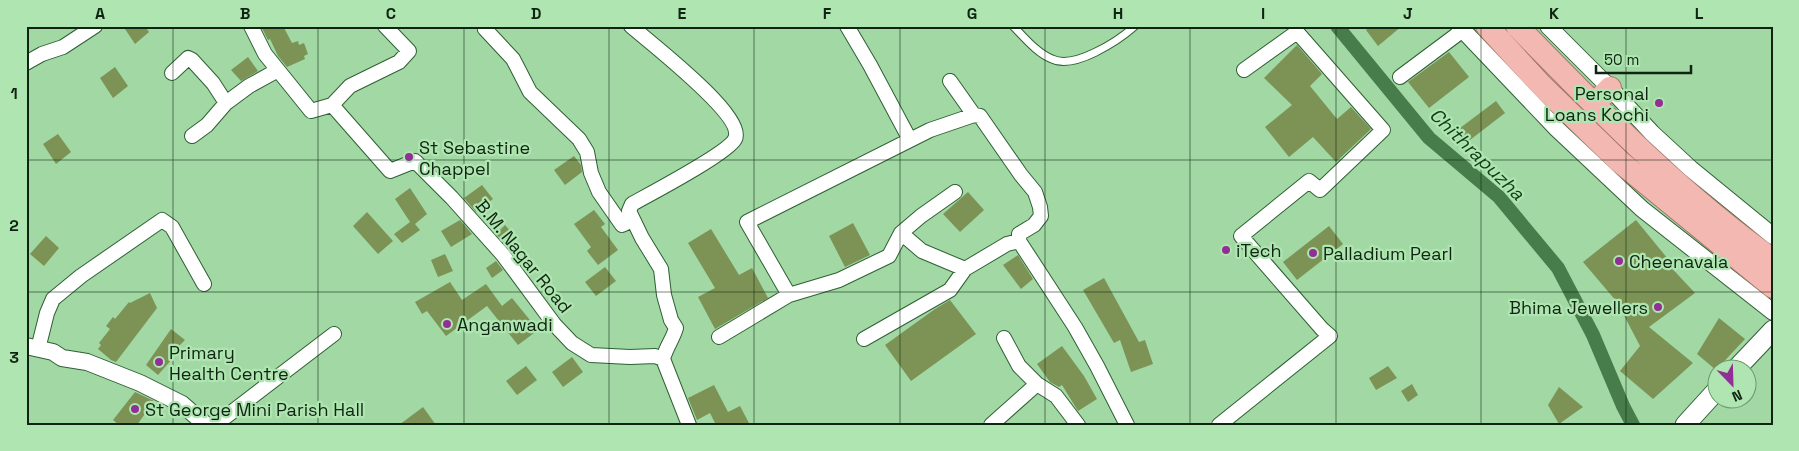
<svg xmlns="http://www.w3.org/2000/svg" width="1799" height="451" font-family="'Space Grotesk',sans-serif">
	<rect width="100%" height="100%" fill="#a1d8a4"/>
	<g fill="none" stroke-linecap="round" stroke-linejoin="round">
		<path stroke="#467d4a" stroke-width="14" d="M1337 26 1429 138 1499 197 1558 268 1593 335 1623 406 1633 425"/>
	</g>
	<path fill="#7c9355" d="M123 26H145L149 32 135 44Z
		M261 26H283L292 43 298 41 299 45 304 43 308 54 304 56 305 59 287 67 278 56 270 39 268 40Z
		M1371 26H1402L1378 46 1366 30Z
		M1297 45 1322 74 1310 86 1337 119 1351 107 1371 129 1336 162 1313 137 1289 157 1265 127 1292 105 1264 78Z
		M1449 52 1469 77 1429 108 1408 82Z
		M248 57 258 71 241 81 231 70Z
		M115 67 128 86 113 98 100 78Z
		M1496 101 1505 113 1466 143 1456 131Z
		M58 134 71 152 56 164 43 144Z
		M574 156 581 165 582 172 565 185 554 170Z
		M482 185 493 199 476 212 464 198Z
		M410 188 427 214 415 224 420 230 402 243 394 234 410 222 395 199Z
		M968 192 984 210 960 232 943 214Z
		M594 210 605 224 601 227 618 250 598 265 587 251 591 247 574 224Z
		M367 212 393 241 378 254 353 226Z
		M460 220 472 234 451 247 441 231Z
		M1636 220 1668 259 1665 261 1695 293 1649 327 1693 363 1653 399 1620 371 1640 346 1617 302 1583 262Z
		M853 223 870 255 845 267 829 236Z
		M505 225 517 239 508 247 496 234Z
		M1329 226 1343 244 1297 280 1283 262Z
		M711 229 739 275 752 268 768 298 715 329 698 297 715 288 688 243Z
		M46 236 59 248 44 266 30 254Z
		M445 254 453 271 438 277 431 260Z
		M1018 255 1033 279 1021 289 1003 265Z
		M496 261 503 270 492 278 486 268Z
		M605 267 616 281 596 296 585 282Z
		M1104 278 1139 342 1145 340 1153 364 1131 372 1120 340 1114 343 1083 290Z
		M450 282 462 300 486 284 502 306 512 298 538 330 518 345 487 306 446 336 427 311 422 314 415 302Z
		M150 293 157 308 116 362 111 360 98 349 101 345 99 343 110 329 106 326 113 317 115 319 129 302 130 303Z
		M950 300 976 334 911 381 885 345 935 309Z
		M1719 318 1745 339 1716 370 1697 354Z
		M171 329 185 340 169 356 173 358 158 375 146 365Z
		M1062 346 1084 376 1097 399 1078 411 1062 385 1059 387 1050 382 1037 364Z
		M572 357 583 372 563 387 552 372Z
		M526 366 537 380 517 395 506 381Z
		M1388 366 1397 378 1376 390 1369 378Z
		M1412 384 1418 395 1408 402 1401 391Z
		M714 385 728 412 740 406 750 425H716L710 413 697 420 688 398Z
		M1559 387 1583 407 1559 424 1548 405Z
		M135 392 154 401 137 425H119L113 420Z
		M423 407 436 425H399Z"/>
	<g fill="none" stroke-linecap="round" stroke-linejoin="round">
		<g stroke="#2e6033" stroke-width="9">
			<path id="service" d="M1014 27C1025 38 1037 53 1052 59 1074 70 1118 41 1135 26"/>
		</g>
		<g stroke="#2e6033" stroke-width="16">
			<path id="minor" d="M251 26 265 54 311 111 332 105 390 171 415 161 452 198 503 255 554 324 572 343 591 355 630 357 655 356 663 359 689 425
				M487 26 485 29 513 59 530 92 579 139 587 152 591 173 599 192 622 225 633 220
				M631 26C649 42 746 116 735 139 728 153 650 194 632 204L629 211 642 238 661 269 664 295 671 320 676 328C673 339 666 347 663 359
				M847 26 870 65 910 140
				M26 63 42 54 63 47 95 26
				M172 73 188 58 192 60 213 83 226 103
				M1400 77 1463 30
				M950 81 974 115
				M332 105 350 86 399 62 409 51 385 26
				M192 136 207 125 226 103 249 86 278 70
				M901 233 922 251 965 269 1007 244 1019 241
				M789 295 747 222 930 130 974 115 980 116 1021 175 1035 192 1040 207 1041 216 1034 225 1019 234V241L1075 327 1097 366 1127 425
				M719 337 789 295 839 280 889 256 901 233 921 216 955 192
				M1004 338 1019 366 1037 384 1056 396 1078 425
				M864 339 950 290 965 269
				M38 349 47 313 53 299 81 276 162 220 172 227 204 284
				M215 425 334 334
				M991 425 1037 384
				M1219 425 1330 336 1322 329 1241 236 1309 181 1320 190 1383 130 1297 32 1244 70"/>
		</g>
		<g stroke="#2e6033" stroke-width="18">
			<path id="tertiary" d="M1459 26 1557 129 1642 209 1773 312
				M1548 26 1610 88 1652 133 1691 169 1773 236
				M26 346 53 352 62 358 87 362 140 383 182 404 206 425"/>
		</g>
		<g stroke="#2e6033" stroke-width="21">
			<path id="secondary" d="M1737 368 1773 330
				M1685 425 1716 391"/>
		</g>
		<g stroke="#a3796d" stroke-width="24">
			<path id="trunk" d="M1487 26 1541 85 1619 161 1773 287
				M1517 26C1598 109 1679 193 1773 260
				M1594 104 1610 88"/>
		</g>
		<use href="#service" stroke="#fff" stroke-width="7"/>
		<use href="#minor" stroke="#fff" stroke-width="14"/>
		<use href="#tertiary" stroke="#fff" stroke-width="16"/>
		<use href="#secondary" stroke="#fff" stroke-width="19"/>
		<use href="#trunk" stroke="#f4b8b2" stroke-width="22"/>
	</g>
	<path fill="none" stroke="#0f2511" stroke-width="1" stroke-opacity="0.55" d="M173 26V425M318 26V425M464 26V425M609 26V425M754 26V425M900 26V425M1045 26V425M1190 26V425M1336 26V425M1481 26V425M1626 26V425M26 160H1773M26 292H1773"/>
	<g fill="#922f97" stroke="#aee5b0" stroke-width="2">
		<circle cx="1659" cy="103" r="5"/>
		<circle cx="409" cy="157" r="5"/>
		<circle cx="1226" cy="250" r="5"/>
		<circle cx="1313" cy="253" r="5"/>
		<circle cx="1619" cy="261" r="5"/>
		<circle cx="1658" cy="307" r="5"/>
		<circle cx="447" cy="324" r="5"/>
		<circle cx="159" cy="362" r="5"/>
		<circle cx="135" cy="409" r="5"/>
	</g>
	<g text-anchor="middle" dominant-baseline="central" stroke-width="4.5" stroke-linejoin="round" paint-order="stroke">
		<g font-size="18" fill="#0f2511" stroke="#aee5b0" text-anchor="start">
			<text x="1649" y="93" text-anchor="end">Personal<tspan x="1649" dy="21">Loans Kochi</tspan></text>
			<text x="419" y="147">St Sebastine<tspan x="419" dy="21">Chappel</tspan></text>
			<text x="1236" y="250">iTech</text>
			<text x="1323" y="253">Palladium Pearl</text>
			<text x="1629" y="261">Cheenavala</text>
			<text x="1648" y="307" text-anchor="end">Bhima Jewellers</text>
			<text x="457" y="324">Anganwadi</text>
			<text x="169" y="352">Primary<tspan x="169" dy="21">Health Centre</tspan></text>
			<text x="145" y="409">St George Mini Parish Hall</text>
		</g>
		<g font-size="18" fill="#0f2511" stroke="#aee5b0">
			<text transform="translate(524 256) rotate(51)">B.M. Nagar Road</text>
		</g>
		<g font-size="19" font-style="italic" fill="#123c18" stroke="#aee5b0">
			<text transform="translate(1477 154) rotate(44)">Chithrapuzha</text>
		</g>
	</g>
	<rect width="1799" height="451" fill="none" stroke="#aee5b0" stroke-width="55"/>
	<g transform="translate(1732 384) rotate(157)"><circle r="24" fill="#aee5b0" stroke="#6e9870"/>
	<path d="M0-4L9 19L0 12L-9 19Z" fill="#922f97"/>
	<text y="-8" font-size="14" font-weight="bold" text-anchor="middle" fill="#0f2511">N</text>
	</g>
	<path d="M1596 65v8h95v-8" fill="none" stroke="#0f2511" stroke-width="2.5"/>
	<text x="1604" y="65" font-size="15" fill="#0f2511" stroke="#aee5b0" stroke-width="4" paint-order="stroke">50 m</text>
	<rect x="28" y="28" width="1744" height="396" fill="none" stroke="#0f2511" stroke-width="2"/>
	<g font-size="16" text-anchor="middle" font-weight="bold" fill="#0f2511">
		<text x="100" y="19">A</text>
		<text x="245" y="19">B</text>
		<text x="391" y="19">C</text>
		<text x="536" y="19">D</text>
		<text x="682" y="19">E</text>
		<text x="827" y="19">F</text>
		<text x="972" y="19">G</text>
		<text x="1118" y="19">H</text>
		<text x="1263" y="19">I</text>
		<text x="1408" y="19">J</text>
		<text x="1554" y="19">K</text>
		<text x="1699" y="19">L</text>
		<text x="14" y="99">1</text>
		<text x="14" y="231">2</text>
		<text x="14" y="363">3</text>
	</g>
</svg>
